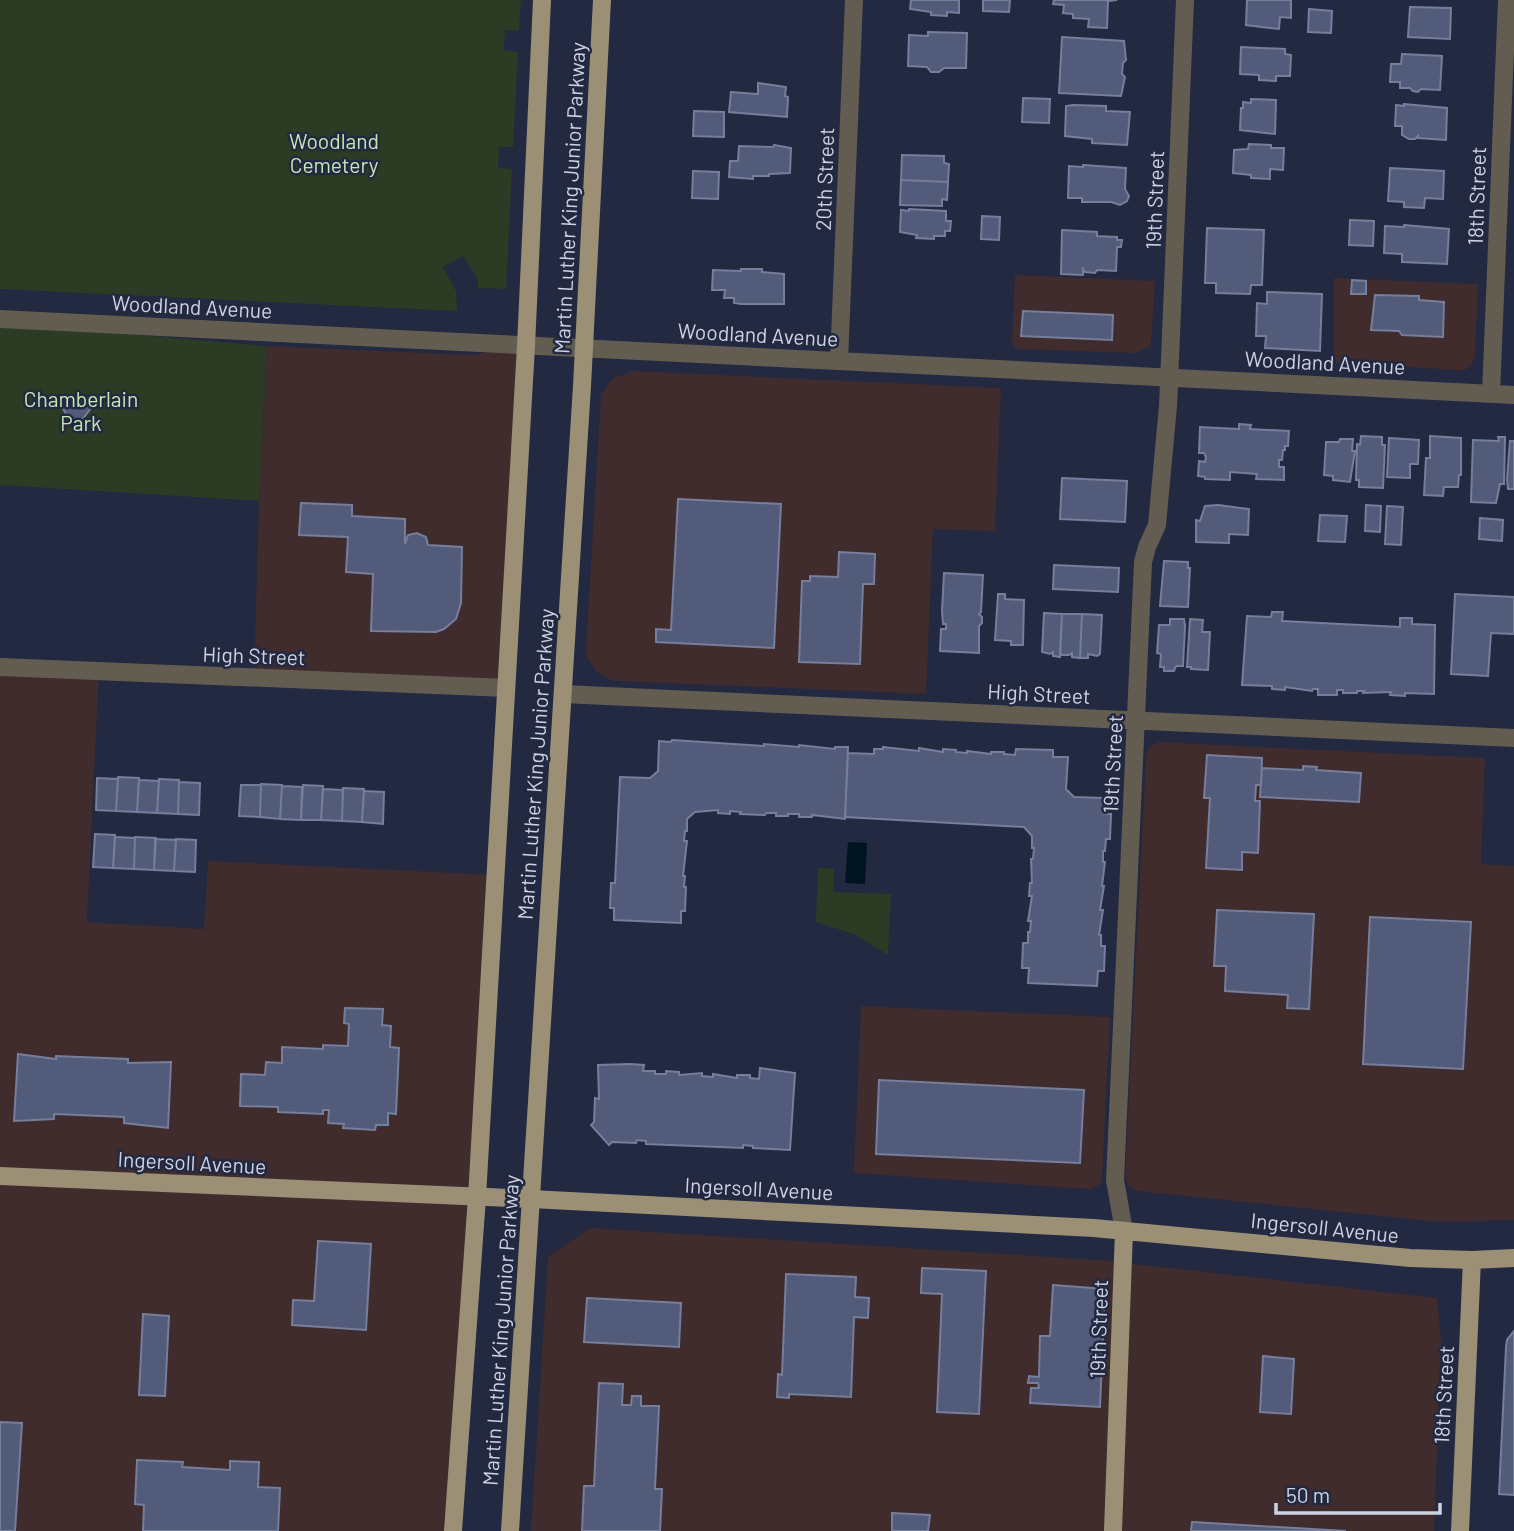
<svg xmlns="http://www.w3.org/2000/svg" width="1514" height="1531" font-family="Barlow,sans-serif">
	<rect width="100%" height="100%" fill="#222941"/>
	<path fill="#402b2d" d="M1015 275 1155 281 1151 344 1147 348 1136 353 1016 349 1012 342Z
		M1334 278 1478 284 1475 356 1472 364 1465 370H1459L1334 363Z
		M267 346 471 355 526 346 506 688 254 677 259 501Z
		M632 371 1001 388 995 531 933 529 926 694 618 681 610 680 596 671 587 657 586 648 601 395 612 379Z
		M0 667 99 671 87 922 204 929 208 861 495 875 453 1531H0Z
		M1159 742 1485 758 1481 864 1514 866V1220L1439 1222 1137 1191 1128 1185 1125 1176 1146 756 1149 747Z
		M861 1006 1110 1017 1102 1181 1099 1185 1089 1189 854 1173Z
		M590 1228 1099 1260 1437 1298 1441 1341 1434 1531H531L548 1257Z"/>
	<path fill="#2c3b24" d="M0 0H521L519 30H505L504 50 518 52 513 147H499L498 168 512 169 506 289 478 288V279L463 256 443 267 456 291 457 311 0 289Z
		M0 323 267 346 259 501 0 485Z
		M818 868 834 869 833 892 891 894 888 955 854 934 816 922Z"/>
	<path fill="#001320" d="M848 842 867 843 865 884 845 883Z"/>
	<path fill="#535b7b" stroke="#757e9b" stroke-width="2" d="M911 0H959V13L947 12V16L931 15V12L910 9Z
		M983 0H1010L1009 12 983 11Z
		M1054 0H1117L1108 1 1107 28 1088 27 1089 19 1073 18V14L1063 13 1064 5 1053 4Z
		M1247 0H1291V18L1280 17 1279 29 1246 25Z
		M1410 7 1451 8 1450 39 1408 37Z
		M1309 9 1332 11 1331 33 1308 32Z
		M928 32 967 33 966 68H944L939 72H931L927 67 908 66 909 35 928 36Z
		M1062 37 1124 41 1126 60 1123 63 1122 74 1125 77 1121 96 1059 93Z
		M1241 47 1285 49V54L1291 55 1290 76H1276V81L1259 80V75L1240 74Z
		M1402 54 1442 56 1440 90 1421 89 1418 92 1413 91 1410 88H1400V82H1390L1391 64H1401Z
		M758 83 786 87 785 96 788 97 787 117 729 112 731 92 758 94Z
		M1023 98 1050 99 1049 123 1022 122Z
		M1251 99 1276 100 1275 134 1240 130 1241 108H1243V102L1251 103Z
		M1404 104 1447 108 1446 140 1418 138V136L1415 139H1409L1402 135V126H1395L1396 105 1404 106Z
		M1073 105 1106 106V111L1130 112 1127 145 1092 143V139L1065 136 1066 106Z
		M694 111 724 112V137L693 136Z
		M1249 144 1271 145V148H1284L1283 170 1270 169V179L1251 178V175L1233 173 1234 150 1248 149Z
		M774 145 791 148 790 173 769 174V176H753V179L729 177 730 161H738L739 146 773 147Z
		M902 155 944 156V163L949 164 948 182 901 180Z
		M1083 165 1126 168 1125 189 1129 196 1127 201 1120 205 1111 202H1082V198H1068L1069 166 1083 167Z
		M1390 168 1444 171 1443 199 1425 198 1424 208 1404 207V202L1388 201Z
		M693 171 719 172 718 199 692 198Z
		M901 180 948 182 947 200 942 199V206L900 205Z
		M909 209 946 211V221H951L950 231H945V236H934V239L916 238 917 235 900 232 901 210 909 211Z
		M982 216 1000 217 999 240 981 239Z
		M1350 220 1374 221 1373 246 1349 245Z
		M1404 225 1449 229 1447 264 1402 262V254L1384 253 1385 226 1404 227Z
		M1207 228 1264 230 1262 285H1251L1250 294 1216 293V283H1205Z
		M1062 230 1097 232V236L1117 237V240H1122L1121 247H1117L1116 271 1097 270 1095 273 1085 272 1083 269V275L1061 274Z
		M741 269H762V272L784 274V304H741L734 303V298H724L725 290H712L713 270 741 271Z
		M1352 280 1366 281V294H1351Z
		M1267 292 1322 294 1320 351 1265 348 1266 336H1256L1257 303 1267 304Z
		M1375 295 1419 296V300L1444 302 1443 337 1402 335 1399 331 1371 330Z
		M1023 311 1113 315 1112 340 1021 336Z
		M69 396 83 397 91 408 82 420 69 419 62 407Z
		M1239 424 1251 425 1250 429 1289 431 1288 446H1285V450H1283L1282 460H1279V467H1284V480L1256 479 1257 474 1230 472V480L1205 479V477L1198 476 1199 461 1205 462 1206 457 1204 453H1199L1200 427 1239 429Z
		M1361 436 1382 437V445H1385L1383 488 1359 487V480H1356L1357 444 1360 445Z
		M1430 436 1461 438V475H1459L1458 487H1444L1443 496 1424 495 1426 458H1430Z
		M1498 437H1505L1504 484H1500L1496 503 1471 502 1473 440 1499 441Z
		M1389 438 1419 440 1418 464H1410V478L1387 477Z
		M1340 439H1353L1352 451H1355L1350 482 1333 480V476L1324 475 1326 442H1339Z
		M1510 441H1514V489H1508L1507 479Z
		M1062 478 1127 481 1125 522 1060 519Z
		M678 499 781 504 774 648 656 642V629L671 630Z
		M301 503 352 505V516L405 519V544L408 535 417 533 426 537 428 545 462 547 461 603 456 619 444 629 436 632 371 631 373 574 346 572 348 537 299 535Z
		M1218 505 1249 509 1248 535 1229 534V543L1196 542V520L1200 521 1205 506Z
		M1366 505 1381 506 1380 532 1365 531Z
		M1387 506 1403 507 1401 545 1385 544Z
		M1320 515 1347 516 1345 542 1318 541Z
		M1480 518 1503 520 1502 541 1479 539Z
		M839 552 875 554 874 584H863L860 664 799 662 802 581H810V576L838 577Z
		M1164 561 1188 562V568H1190L1188 607 1160 606Z
		M1054 565 1119 568 1118 592 1053 589Z
		M944 573 983 575 981 612 979 614 982 617V623L979 626V653L940 651 941 629H946V624H943L942 611Z
		M998 594H1005V599L1024 600 1023 645H1011V641L995 640Z
		M1455 594 1514 597V634L1491 633 1488 676 1451 674Z
		M1272 612H1283L1282 621 1400 627V618H1412V624L1435 625 1434 694 1405 693V696L1390 695 1391 692 1363 693 1364 691H1357V693H1343V690H1337V695H1318V689H1313L1312 691 1285 687V690L1272 689V686L1242 685 1247 616 1271 617Z
		M1044 613 1062 614 1060 657 1053 656V652L1050 654 1042 652Z
		M1062 614H1082L1080 658 1072 657V653L1069 655H1062L1060 652Z
		M1082 614 1102 615 1100 654 1097 656 1088 654V658H1080Z
		M1170 619H1184L1185 626 1183 666H1176L1174 671H1164V667H1160L1161 654 1157 653 1159 625H1170Z
		M1190 619 1203 620 1202 632H1210L1208 670 1191 669V667H1187Z
		M672 740 764 746V744L799 747V745L835 749V747H848L845 819 812 815V817H799V814H788V816H776V813H766L765 815 740 814 741 812 730 811V814L718 813V810L695 812 687 819V831H685L684 841H687L683 876H685L684 887H686L685 911H681V923L614 920V908H610L611 883H615L620 777 650 778 658 771 659 741 671 742Z
		M883 747 919 751V748L943 752V749L956 750V752L967 753V751L991 754V752H1004V754L1015 755 1016 749 1053 750V757H1068L1066 789 1074 797 1105 798 1104 814H1111L1110 839H1106L1105 851H1103V862H1105L1102 886H1104L1100 910H1103L1099 935H1101V946H1105L1104 971H1098L1097 986 1028 983 1029 968H1022L1023 943H1028V932H1030L1031 921H1028L1032 896H1029L1030 883H1032L1031 859H1033L1034 848H1032V836L1024 827 845 817 848 753 874 754V749H883Z
		M1207 755 1262 758 1261 785H1256L1255 801H1260L1258 853 1242 852V870L1206 868 1210 798H1204Z
		M1303 766 1317 767 1316 770 1361 773 1359 802 1260 797 1262 768 1303 770Z
		M118 777 139 778 137 812 116 811Z
		M97 778 118 779 116 811 96 810Z
		M159 779 179 780 178 814 157 813Z
		M139 780 159 781 157 813 137 812Z
		M179 782 200 783 199 815 178 814Z
		M261 784 282 785 280 819 260 817Z
		M241 785H261L260 817 239 816Z
		M303 785 323 786 321 820H301Z
		M282 786 302 787 301 820 280 819Z
		M343 788 364 789 362 822 342 821Z
		M323 789 343 790 342 821 321 820Z
		M364 791 384 792 383 824 362 822Z
		M95 834 115 835 113 868 93 867Z
		M115 837 135 838 134 869 113 868Z
		M135 837 156 838 154 870 134 869Z
		M155 839 176 840 174 871 154 870Z
		M176 839 196 840 195 872 174 871Z
		M1217 910 1314 914 1309 1009 1287 1008 1288 995 1225 991 1226 966H1214Z
		M1370 917 1471 922 1463 1069 1363 1064Z
		M345 1008 383 1009 382 1025 391 1026 390 1047 399 1048 396 1114 388 1113V1125H376L375 1130 343 1128 344 1124 328 1123 329 1110H323V1114L278 1112V1107L240 1106 241 1074 265 1075 266 1062 282 1063V1047L323 1049V1045L348 1046 349 1024 344 1023Z
		M18 1054 56 1059V1056L128 1059V1063L171 1062 168 1128 124 1123V1117L54 1114V1119L14 1121Z
		M630 1064 644 1065 643 1071H655V1074H666V1071L679 1072V1075L702 1073V1076L713 1077V1074L737 1078V1075H750V1078L759 1079 760 1068 795 1073 790 1150 753 1148V1146L743 1145V1148L646 1144V1141L637 1140 636 1143 612 1142 609 1145 591 1125 594 1122 595 1098 599 1099 598 1065Z
		M879 1080 1084 1090 1080 1163 876 1154Z
		M318 1241 371 1244 366 1330 292 1325 293 1300 314 1301Z
		M922 1268 986 1271 979 1414 937 1412 942 1294 921 1293Z
		M786 1274 856 1277 855 1297 869 1298 868 1318 854 1317 851 1397 789 1394V1398L777 1397 778 1374 782 1375Z
		M1053 1285 1105 1289 1100 1407 1030 1403 1031 1388H1039L1038 1383H1028L1029 1376 1039 1377 1040 1336H1050Z
		M587 1298 681 1303 679 1347 584 1342Z
		M143 1314 169 1316 165 1396 139 1395Z
		M1514 1331V1495L1499 1494 1506 1347 1507 1340Z
		M1263 1356 1294 1359 1291 1414 1260 1412Z
		M599 1383 623 1384 622 1405H631L632 1396H641V1406H659L655 1489H662L660 1531H582L584 1486H594Z
		M0 1422 22 1423 15 1531H0Z
		M137 1460 183 1462 182 1467 230 1470V1461L259 1462 258 1487 280 1488 278 1531H143L144 1505 135 1504Z
		M892 1513 930 1515 928 1531H892Z
		M1192 1522 1346 1531H1191Z"/>
	<g fill="none" stroke-linecap="round" stroke-linejoin="round">
		<path stroke="#635d51" stroke-width="18" d="M0 319 1514 395
			M839 361 854 0
			M1491 394 1507 0
			M0 667 506 688
			M563 694 1514 738
			M1124 1231 1115 1180 1143 562 1147 547 1157 525 1168 406 1185 0"/>
		<path stroke="#9b9076" stroke-width="18" d="M0 1176 531 1199 1094 1228 1410 1258 1472 1260 1514 1258
			M453 1531 477 1197 526 346 542 0
			M510 1531 582 386 602 0
			M1113 1531 1124 1231
			M1460 1531 1472 1260"/>
	</g>
	<g text-anchor="middle" dominant-baseline="central" stroke-width="5" stroke-linejoin="round" paint-order="stroke">
		<g font-size="21" fill="#c4e8b2" stroke="#222941">
			<text x="334" y="140">Woodland<tspan x="334" dy="24">Cemetery</tspan></text>
			<text x="81" y="398">Chamberlain<tspan x="81" dy="24">Park</tspan></text>
		</g>
		<g font-size="21" fill="#ced3e3" stroke="#222941">
			<text transform="translate(824 179) rotate(-88)">20th Street</text>
			<text transform="translate(1476 196) rotate(-88)">18th Street</text>
			<text transform="translate(569 198) rotate(-87)">Martin Luther King Junior Parkway</text>
			<text transform="translate(1154 200) rotate(-88)">19th Street</text>
			<text transform="translate(192 306) rotate(3)">Woodland Avenue</text>
			<text transform="translate(758 334) rotate(3)">Woodland Avenue</text>
			<text transform="translate(1325 362) rotate(3)">Woodland Avenue</text>
			<text transform="translate(254 655) rotate(2)">High Street</text>
			<text transform="translate(1039 693) rotate(3)">High Street</text>
			<text transform="translate(535 764) rotate(-86)">Martin Luther King Junior Parkway</text>
			<text transform="translate(1112 764) rotate(-87)">19th Street</text>
			<text transform="translate(192 1162) rotate(3)">Ingersoll Avenue</text>
			<text transform="translate(759 1188) rotate(3)">Ingersoll Avenue</text>
			<text transform="translate(1325 1227) rotate(6)">Ingersoll Avenue</text>
			<text transform="translate(1098 1329) rotate(-88)">19th Street</text>
			<text transform="translate(500 1330) rotate(-86)">Martin Luther King Junior Parkway</text>
			<text transform="translate(1443 1395) rotate(-87)">18th Street</text>
		</g>
	</g>
	<path d="M1276 1503v10h164v-10" fill="none" stroke="#ced3e3" stroke-width="3.5"/>
	<text x="1286" y="1503" font-size="21" fill="#ced3e3" stroke="#222941" stroke-width="5" paint-order="stroke">50 m</text>
</svg>
